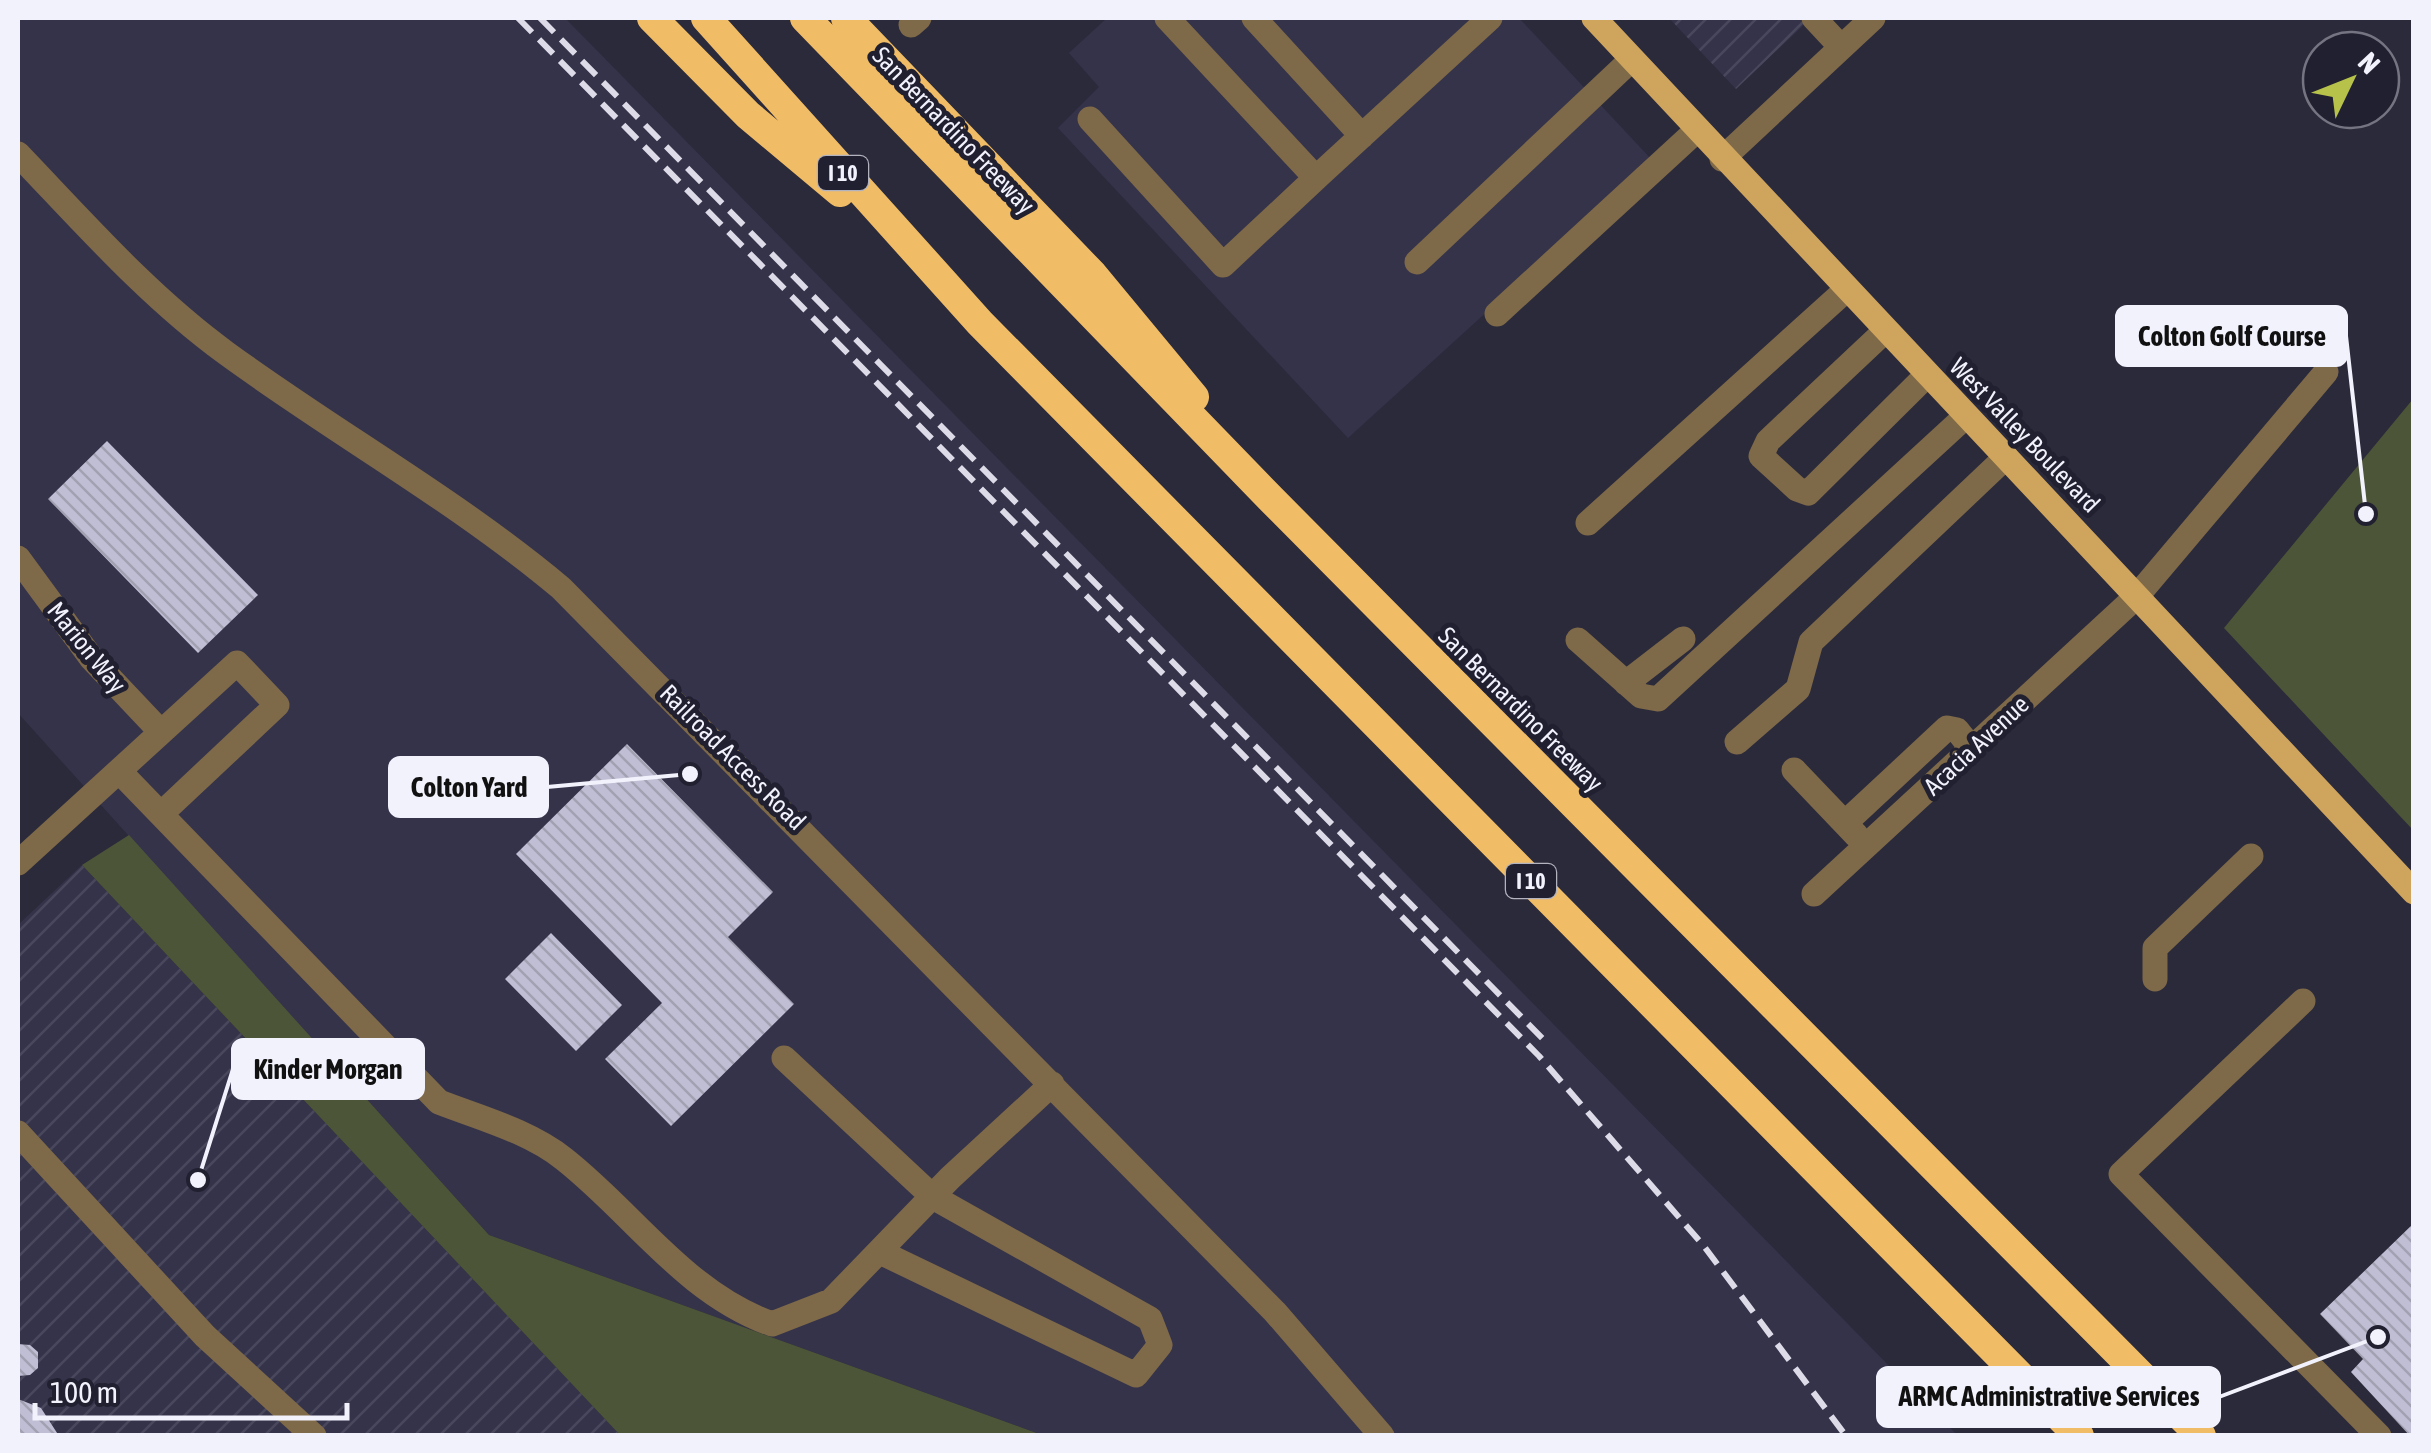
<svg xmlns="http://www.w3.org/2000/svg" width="2431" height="1453" font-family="'Asap Condensed',sans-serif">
	<defs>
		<pattern id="industrial-furrows" width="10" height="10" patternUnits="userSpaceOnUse" patternTransform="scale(2.5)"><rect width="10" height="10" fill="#35334a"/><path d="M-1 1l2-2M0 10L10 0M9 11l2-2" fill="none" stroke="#49475c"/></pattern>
		<pattern id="building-back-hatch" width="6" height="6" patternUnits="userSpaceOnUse" patternTransform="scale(2.5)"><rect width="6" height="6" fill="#bfbed4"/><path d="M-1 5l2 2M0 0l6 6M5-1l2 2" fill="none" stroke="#a2a1b2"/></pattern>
	</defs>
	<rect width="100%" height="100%" fill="#2b2a3b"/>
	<path fill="#35334a" d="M18 18H565L1957 1435H1042L489 1235 18 713Z
		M1107 18H1519L1653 161 1348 438 1058 128 1099 87 1069 53Z"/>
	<path fill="url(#industrial-furrows)" d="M1669 18H1811L1736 89Z
		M82 865 620 1435 18 1436V925Z"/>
	<path fill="#4d5538" d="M2413 399V830L2224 628Z
		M129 835 489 1235 1042 1435H620L82 865Z"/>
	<path fill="url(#building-back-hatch)" d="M107 441 258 595 198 653 48 499Z
		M627 744 773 892 728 937 794 1004 671 1126 605 1059 662 1003 516 854Z
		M551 933 622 1005 576 1051 505 979Z
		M2414 1223V1436H2410L2351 1372 2363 1359 2320 1314Z
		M18 1344 30 1345 38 1352V1368L30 1375 18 1376Z
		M18 1399 41 1408 59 1436H18Z"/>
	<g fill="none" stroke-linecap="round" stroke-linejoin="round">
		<path stroke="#7e6948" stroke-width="25" d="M1167 18 1316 178 1490 18
			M1254 18 1362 136
			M1814 18 1841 47
			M911 25 919 18
			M1090 119 1223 265 1316 178
			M18 154C84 223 149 297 226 353 337 434 456 500 561 588L1275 1312 1382 1436
			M1722 159 1873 18
			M1417 262 1630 61
			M1497 314 1696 131
			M1885 331 1768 441 1761 456 1797 489 1808 493 1927 375
			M1588 523 1846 290
			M18 558 92 659 161 732
			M1578 640 1641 696 1658 699 1966 416
			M1626 683 1683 639
			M1737 742 1798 689 1811 642 2006 457
			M1794 770 1856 835
			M119 771 439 1102C480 1118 529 1131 564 1159 634 1214 685 1293 772 1324L831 1301 950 1178 1052 1084
			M1845 823 1947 728 1957 730 1972 749
			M18 863 237 663 277 705 161 814
			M1814 894 2137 596 2326 372
			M2155 979V948L2251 856
			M2303 1001 2121 1174 2379 1436
			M784 1058 933 1197 1150 1319 1160 1345 1136 1375 880 1252
			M18 1133 205 1336 314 1436"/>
		<path stroke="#cfa55d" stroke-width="25" d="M1594 18 2414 892"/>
		<path stroke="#f0bc65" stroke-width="30" d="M652 18 748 115 840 192
			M706 18 980 323 2079 1436
			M805 18 1271 499 2201 1436
			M846 18 1093 275 1194 397"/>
		<path stroke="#dcdbe7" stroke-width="6" stroke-dasharray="20 10" stroke-linecap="butt" d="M518 18 1539 1056 1703 1245 1846 1436
			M540 18 1547 1043"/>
	</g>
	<g text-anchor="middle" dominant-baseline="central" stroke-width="10" stroke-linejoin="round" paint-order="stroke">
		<g fill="#212030" stroke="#b3b3c0" stroke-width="2.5">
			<rect x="818" y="156" width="50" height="34" rx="8"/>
			<rect x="1506" y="864" width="50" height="34" rx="8"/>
		</g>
		<g font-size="22" font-weight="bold" fill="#f2f2fd">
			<text x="843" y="173">I 10</text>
			<text x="1531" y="881">I 10</text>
		</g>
		<g font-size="25" fill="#f2f2fd" stroke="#212030">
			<text transform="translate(954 130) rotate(46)">San Bernardino Freeway</text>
			<text transform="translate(2025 435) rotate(46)">West Valley Boulevard</text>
			<text transform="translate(87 647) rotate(51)">Marion Way</text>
			<text transform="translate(1521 709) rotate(45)">San Bernardino Freeway</text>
			<text transform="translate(1976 745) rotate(-43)">Acacia Avenue</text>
			<text transform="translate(733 757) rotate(45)">Railroad Access Road</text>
		</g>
	</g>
	<path fill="none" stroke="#f2f2fd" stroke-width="4" d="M2366 514L2346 336M690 774L547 787M198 1180L233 1069M2378 1337L2219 1397"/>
	<g fill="#f2f2fd" stroke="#212030" stroke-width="4">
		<circle cx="2366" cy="514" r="10"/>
		<circle cx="690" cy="774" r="10"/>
		<circle cx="198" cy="1180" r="10"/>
		<circle cx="2378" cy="1337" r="10"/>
	</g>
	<g fill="#f2f2fd" stroke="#f2f2fd" stroke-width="4">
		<rect x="2117" y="307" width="229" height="58" rx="10"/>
		<rect x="390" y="758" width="157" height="58" rx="10"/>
		<rect x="233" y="1040" width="190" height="58" rx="10"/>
		<rect x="1878" y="1368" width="341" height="58" rx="10"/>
	</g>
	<g font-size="28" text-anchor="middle" font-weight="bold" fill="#111">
		<text x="2232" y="346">Colton Golf Course</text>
		<text x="469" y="797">Colton Yard</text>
		<text x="328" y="1079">Kinder Morgan</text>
		<text x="2049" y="1406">ARMC Administrative Services</text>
	</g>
	<rect width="2431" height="1453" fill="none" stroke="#f2f2fd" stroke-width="40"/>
	<g transform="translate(2351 80) rotate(47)"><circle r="48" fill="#212030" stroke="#757482" stroke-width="2.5"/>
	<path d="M0-8L18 38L0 25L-18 38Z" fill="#b6c249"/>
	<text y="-15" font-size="28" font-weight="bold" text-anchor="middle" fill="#f2f2fd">N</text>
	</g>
	<path d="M35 1403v15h312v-15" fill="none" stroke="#f2f2fd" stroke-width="5"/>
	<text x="50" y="1403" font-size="30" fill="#f2f2fd" stroke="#212030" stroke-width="8" paint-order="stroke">100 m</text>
</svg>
